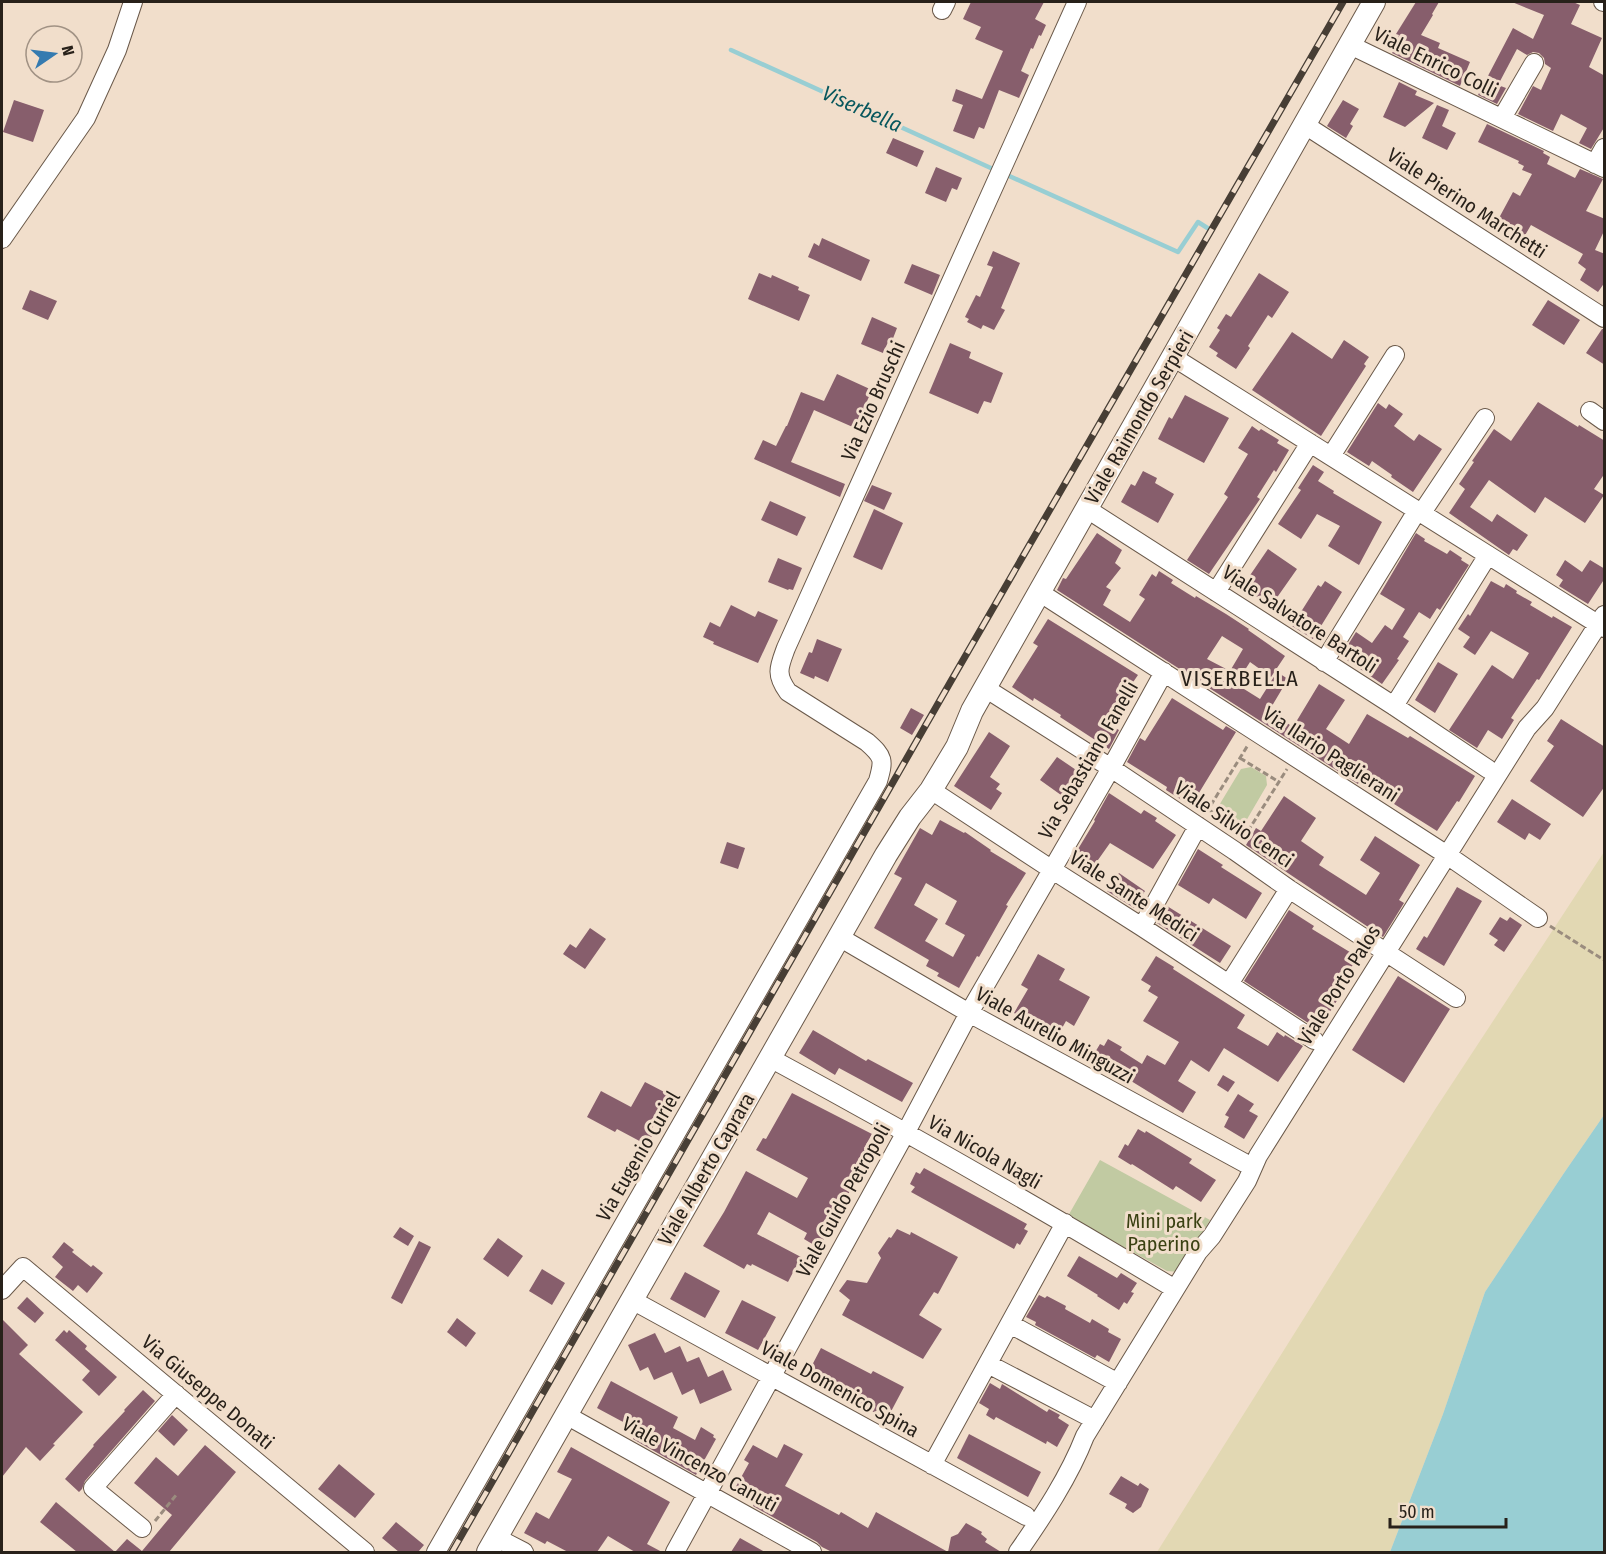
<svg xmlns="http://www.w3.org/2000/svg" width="1606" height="1554" font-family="'Fira Sans Condensed',sans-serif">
	<rect width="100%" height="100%" fill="#f1decb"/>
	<path fill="#c1caa2" d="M1251 767 1266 776 1267 785 1246 821 1237 824 1221 815 1218 807 1241 769Z
		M1100 1160 1210 1220 1179 1272 1167 1271 1068 1216Z"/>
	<path fill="#e2d8b3" d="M1604 852V1115L1564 1173 1485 1292 1443 1414 1390 1552H1157L1436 1108Z"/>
	<path fill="#98ced3" d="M1604 1115V1552H1390L1443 1414 1485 1292 1564 1173Z"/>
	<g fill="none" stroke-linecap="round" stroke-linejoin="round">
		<path stroke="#98ced3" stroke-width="4.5" d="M731 50 993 169
			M1007 175 1178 252 1198 222 1209 229"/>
	</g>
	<path fill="#875e6c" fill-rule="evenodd" d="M971 2H1044L1035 19 1046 25 1041 36 1039 35 1033 49 1031 48 1021 71 1029 75 1019 98 999 90 984 129 979 127 974 139 953 131 963 105 952 101 956 89 982 99 1003 51 975 39 981 27 963 19Z
		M1416 2H1439L1432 14 1433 15 1421 35 1440 43 1438 48 1470 62 1460 86 1392 53 1399 35 1396 34Z
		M1512 2H1573L1580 5 1571 24 1602 38 1589 67 1605 76V126L1591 149 1579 143 1587 128 1561 114 1553 131 1518 114 1533 86 1541 90 1551 68 1545 64 1544 58 1539 53 1533 52 1527 55 1517 49 1498 85 1506 88 1497 104 1478 95 1513 28 1533 39 1544 15Z
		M1399 82 1417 91 1415 95 1434 103 1405 127 1383 117Z
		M14 100 44 110 33 142 3 132Z
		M1343 100 1359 109 1350 124 1353 126 1346 138 1327 126Z
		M1437 105 1449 110 1442 126 1456 133 1447 150 1422 138Z
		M1487 124 1544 151 1543 153 1550 157 1547 164 1575 178 1580 169 1603 179 1586 211 1605 219V229L1595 250 1605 254V282L1598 292 1580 280 1586 269 1578 263 1583 254 1531 225 1524 237 1503 225 1505 221 1499 218 1513 192 1520 196 1532 174 1522 170 1524 166 1518 163 1519 161 1478 142Z
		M893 138 924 151 917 167 886 153Z
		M936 167 962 178 957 190 952 188 946 202 925 193Z
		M822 238 870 260 861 281 808 257 814 243 819 246Z
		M993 251 1020 263 1001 308 1005 310 994 330 983 325 981 329 967 322 969 319 965 317 976 295 980 297 993 267 987 265Z
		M912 264 940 275 932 295 904 283Z
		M759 273 771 278 772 275 799 287 798 290 810 295 799 321 748 299Z
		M1259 273 1289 292 1272 318 1268 315 1248 346 1250 348 1236 369 1216 356 1218 353 1209 347 1220 330 1217 328 1226 314 1231 317Z
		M30 290 57 301 48 320 22 309Z
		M1548 300 1580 320 1564 345 1532 325Z
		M872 317 897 328 892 341 889 340 883 353 861 344Z
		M1602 329H1605V365L1586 353Z
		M1292 332 1332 359 1344 340 1369 357 1364 364 1366 366 1321 436 1252 390Z
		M950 343 971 352 969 358 1003 373 991 403 984 401 978 414 929 393Z
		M837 374 872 390 855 428 814 410 791 462 845 484 840 497 754 459 763 440 776 446 786 426H787L801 392 824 401Z
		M1185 395 1229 418 1204 463 1158 439 1169 417 1172 419Z
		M1538 402 1578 427 1579 425 1605 441V473L1594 489 1604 495 1585 523 1545 497 1535 513 1489 480 1470 507 1492 522 1497 514 1528 535 1517 551 1513 549 1509 555 1449 513 1465 489 1459 484 1474 462 1472 461 1494 429 1511 441Z
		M1378 403 1386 409 1389 404 1403 414 1394 426 1414 441 1419 434 1442 449 1413 492 1391 477 1392 475 1372 461 1369 466 1347 452Z
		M1252 426 1259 431 1261 429 1279 440 1277 443 1289 450 1276 472 1274 470 1257 497 1260 499 1209 574 1187 560 1228 497 1224 494 1248 454 1238 448Z
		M1313 465 1324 472 1318 481 1334 491 1333 493 1382 522 1359 565 1328 546 1340 526 1317 514 1301 539 1278 524 1301 490 1298 488Z
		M1143 471 1157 478 1155 483 1174 494 1158 523 1121 502 1131 484 1135 486Z
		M872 485 892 493 884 510 864 501Z
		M770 501 806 517 797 536 761 520Z
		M874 509 903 523 882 570 853 557Z
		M1097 533 1122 550 1115 563 1121 568 1106 587 1111 590 1103 605 1130 622 1145 599 1139 595 1152 574 1156 577 1159 571 1173 580 1171 583 1195 598 1196 596 1226 614 1249 629 1248 630 1285 656 1271 677 1250 662 1236 684 1260 699 1277 672 1288 679 1269 711 1293 727 1319 684 1345 700 1326 729 1349 744 1367 714 1408 738 1410 736 1475 776 1459 802 1457 801 1437 831 1383 797 1358 783V784L1057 590 1063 578 1066 579ZM1222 636 1243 649 1230 671 1207 659Z
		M1416 533 1425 539 1424 541 1447 554 1450 550 1462 558 1461 560 1469 565 1440 610 1437 608 1430 619 1419 612 1403 637 1409 641 1397 659 1399 660 1382 684 1341 656 1356 632 1372 643 1385 625 1392 630 1405 609 1380 594Z
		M1268 549 1297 569 1271 606 1242 587Z
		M778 558 802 568 793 590 789 589 788 590 768 582Z
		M1565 560 1582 572 1590 560 1605 569V578L1588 604 1559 586 1563 580 1556 575Z
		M1325 581 1342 592 1313 639 1292 626 1318 585 1321 587Z
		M1491 581 1504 588 1506 584 1517 591 1516 593 1532 602 1530 605 1552 618 1553 616 1572 627 1539 680 1537 679 1511 718 1514 720 1502 739 1488 730 1477 748 1449 730 1492 665 1513 679 1529 653 1491 631 1475 655 1463 647 1470 637 1458 629 1468 614 1470 616Z
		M731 605 755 617 758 611 778 620 758 663 713 644 714 642 703 637 710 622 720 627Z
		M1048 619 1138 675 1129 688 1134 691 1111 726 1119 730 1109 749 1060 717 1061 715 1034 698 1033 701 1012 687 1038 646 1033 643Z
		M817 639 842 649 828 682 815 676 814 679 800 673 809 652 812 653Z
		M1438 662 1458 674 1435 713 1415 700Z
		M1172 698 1223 730 1226 726 1236 732 1191 806 1166 790 1167 787 1127 762 1140 738 1145 741Z
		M911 708 924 715 912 735 900 728Z
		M1561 719 1605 747V786L1583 817 1530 781 1554 746 1547 741Z
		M989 732 1010 746 990 777 1000 784 996 789 1002 793 991 810 954 786Z
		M1057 757 1085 776 1068 800 1040 780Z
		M1109 793 1141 814 1144 810 1157 818 1155 821 1176 835 1153 869 1110 843 1093 867 1087 863 1084 867 1072 859 1095 821 1094 820Z
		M1284 796 1316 818 1301 841 1324 857 1319 865 1366 895 1380 873 1360 860 1375 836 1420 865 1399 900 1404 903 1383 937 1246 845 1256 828 1261 831Z
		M1512 799 1551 824 1540 840 1529 833 1525 840 1497 822Z
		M940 820 964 833 965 832 991 850 990 851 1026 873 1006 905 1008 906 979 957 977 956 959 988 937 976 939 973 926 966 929 960 874 928 902 878 894 874 920 828 932 835ZM926 883 957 901 945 924 965 935 953 957 925 941 938 919 914 905Z
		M727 842 745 848 738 869 720 863Z
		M1198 849 1223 865 1221 867 1262 893 1246 919 1213 898 1209 904 1178 885Z
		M1119 873 1145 891 1134 908 1107 891Z
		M1457 887 1482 901 1444 966 1416 949 1424 936 1427 938Z
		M1167 906 1231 946 1220 963 1157 923Z
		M1289 910 1314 926 1312 929 1358 957 1336 991 1341 994 1319 1030 1244 981Z
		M1500 917 1507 921 1510 917 1522 925 1504 952 1494 945 1498 940 1489 934Z
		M590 928 606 939 585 969 563 954 570 944 576 948Z
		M1038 954 1065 969 1059 980 1090 997 1074 1026 1066 1021 1057 1037 1014 1013 1028 989 1021 985Z
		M1156 956 1174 967 1173 969 1245 1015 1237 1028 1268 1046 1277 1032 1284 1037 1285 1035 1303 1046 1278 1082 1224 1048 1209 1072 1191 1060 1178 1081 1196 1092 1183 1113 1110 1068 1109 1070 1091 1059 1100 1044 1104 1046 1108 1039 1122 1047 1120 1050 1142 1064 1147 1055 1165 1065 1179 1042 1143 1021 1158 997 1148 991 1151 986 1141 980Z
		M1398 976 1450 1009 1404 1083 1352 1050Z
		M813 1030 866 1061 868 1059 913 1083 902 1102 839 1068 835 1075 799 1053Z
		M1223 1075 1235 1082 1228 1092 1217 1085Z
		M645 1082 670 1095 650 1132 653 1134 647 1145 617 1129 615 1132 587 1117 601 1091 631 1107Z
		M792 1093 872 1134 864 1148 868 1151 855 1177 857 1178 819 1248 804 1239 807 1233 769 1212 757 1234 801 1257 788 1282 752 1264 751 1266 747 1264 744 1269 703 1246 724 1212 746 1171 797 1198 808 1178 756 1150 763 1138 766 1139Z
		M1238 1094 1254 1104 1249 1111 1258 1116 1244 1139 1224 1127 1229 1117 1225 1115Z
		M1138 1129 1145 1133 1146 1131 1192 1159 1189 1163 1216 1180 1201 1202 1176 1186 1173 1190 1132 1164 1131 1165 1118 1157 1125 1144 1128 1146Z
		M924 1168 1027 1224 1024 1229 1028 1231 1020 1245 1017 1243 1014 1249 911 1192 915 1187 910 1184 916 1172 920 1174Z
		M400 1227 414 1236 408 1246 393 1237Z
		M897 1229 910 1235 911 1232 958 1257 938 1294 934 1292 919 1315 942 1329 923 1359 842 1315 850 1300 839 1291 847 1280 867 1283 881 1258 878 1253 889 1237 891 1238Z
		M498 1238 523 1256 508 1277 483 1259Z
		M419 1241 431 1247 402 1304 391 1298Z
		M64 1242 74 1250 72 1252 91 1267 93 1265 103 1273 87 1293 78 1285 73 1291 55 1277 63 1267 52 1257Z
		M1079 1256 1117 1278 1121 1273 1137 1283 1131 1292 1134 1293 1127 1304 1124 1302 1119 1310 1097 1296 1098 1295 1067 1276Z
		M542 1269 565 1283 552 1305 529 1291Z
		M685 1272 720 1291 705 1318 670 1299Z
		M1039 1295 1045 1298 1047 1296 1066 1306 1065 1309 1090 1323 1092 1319 1109 1329 1108 1332 1121 1339 1109 1362 1097 1355 1095 1358 1035 1325 1036 1322 1026 1317Z
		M27 1297 44 1313 35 1323 17 1308Z
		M742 1300 776 1317 758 1350 725 1333Z
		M457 1318 476 1333 466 1347 447 1332Z
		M2 1319 28 1345 19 1354 83 1412 53 1444 55 1445 40 1461 26 1447 2 1477Z
		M64 1330 67 1333 69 1330 87 1346 85 1349 117 1377 99 1396 82 1380 90 1371 55 1340Z
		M655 1333 665 1353 680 1346 687 1362 699 1357 708 1377 723 1370 732 1390 700 1404 694 1389 682 1395 672 1372 654 1380 648 1367 640 1371 628 1345Z
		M821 1348 871 1374 873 1371 904 1387 887 1419 855 1403 858 1397 809 1371Z
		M611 1381 678 1417 673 1428 695 1440 701 1427 714 1435 713 1437 716 1439 696 1475 633 1439 638 1430 597 1408Z
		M990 1383 1000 1389 1002 1384 1047 1412 1049 1409 1060 1415 1058 1418 1069 1425 1057 1447 1047 1441 1046 1444 996 1417 994 1420 986 1415 989 1409 979 1403Z
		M143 1390 155 1401 85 1481 82 1489 79 1492 65 1479 94 1446 93 1445 125 1411 124 1410Z
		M172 1415 188 1430 174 1446 158 1431Z
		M969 1434 1041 1472 1028 1497 957 1458Z
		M784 1444 803 1454 785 1486 839 1515 841 1512 868 1528 876 1512 948 1552H832L822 1547 817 1542 753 1506 754 1504 733 1492 749 1463 744 1460 753 1445 777 1458Z
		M205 1445 236 1472 169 1552H77L40 1522 56 1502 115 1552 127 1539 142 1551 172 1515 134 1483 156 1457 178 1476Z
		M571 1447 670 1502 647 1544 662 1552H635L608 1536 597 1552H568L547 1541 545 1544 524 1533 536 1512 549 1519 572 1479 557 1472Z
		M339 1464 375 1494 355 1518 318 1489Z
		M1121 1476 1138 1486 1140 1483 1149 1489 1141 1507 1133 1513 1125 1508 1127 1504 1109 1494Z
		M396 1522 424 1545 418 1552H399L382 1538Z
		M966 1523 982 1532 981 1534 987 1539 985 1542 1001 1552H948L951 1537 958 1534Z
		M740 1538 765 1552H731Z"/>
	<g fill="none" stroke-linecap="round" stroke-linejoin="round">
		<g stroke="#6a594a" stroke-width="20">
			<path id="minor" d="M1603 2H1604
				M942 10 946 2
				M1350 45 1604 168
				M1502 118 1534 63
				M1305 125 1604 318
				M1595 164 1604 148
				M2 239 86 118 117 50 133 2
				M1173 357 1604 628
				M1590 411 1604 421
				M1331 456 1395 355
				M1087 509 1394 706 1488 769
				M1421 514 1485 418
				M1039 592 1447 855 1538 918
				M1216 592 1310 443
				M1324 662 1417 511
				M985 688 1111 768 1235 851 1289 889 1456 998
				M1394 706 1488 555
				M931 790 1051 869 1142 927 1314 1040
				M1142 927 1198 826
				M839 937 969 1013 1252 1167
				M1229 984 1289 889
				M770 1058C907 1132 1042 1209 1175 1289
				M2 1290 23 1267 365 1552
				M632 1300 1026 1516
				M1010 1324 1118 1383
				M988 1364 1095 1420
				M566 1415 812 1552
				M932 1465 1065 1223
				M142 1528 93 1488 176 1394
				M497 1538 524 1552
				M436 1552 878 781C884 760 884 757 867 742L788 692C775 674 779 667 786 648L1077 2
				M675 1552 906 1132 969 1013 1111 768 1164 672
				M1018 1552C1043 1516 1069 1477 1085 1436L1198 1252 1212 1236 1247 1181 1258 1156 1527 728 1545 708 1604 615"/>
		</g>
		<g stroke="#6a594a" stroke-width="24">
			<path id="tertiary" d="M488 1552 886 855 910 817 931 790 957 747 972 711 985 688 1374 2"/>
		</g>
		<path stroke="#9a8c7e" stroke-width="3" stroke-dasharray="6 3" stroke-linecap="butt" d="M1240 758 1279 782
			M1209 810 1247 834
			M1206 813 1248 745
			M1243 839 1287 769
			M1550 926 1604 960
			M155 1521 177 1494"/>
		<use href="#minor" stroke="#fff" stroke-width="18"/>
		<use href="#tertiary" stroke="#fff" stroke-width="22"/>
		<g stroke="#473e35" stroke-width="7">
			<path id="rail" d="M452 1552 955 674 1343 2"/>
		</g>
		<use href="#rail" stroke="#f1decb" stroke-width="4.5" stroke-dasharray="14" stroke-linecap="butt"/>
	</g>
	<g text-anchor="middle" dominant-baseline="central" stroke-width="6" stroke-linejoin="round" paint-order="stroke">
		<g font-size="20" fill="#28211a" stroke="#f1decb">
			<text transform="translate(1436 62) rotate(26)">Viale Enrico Colli</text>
			<text transform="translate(1467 203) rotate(33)">Viale Pierino Marchetti</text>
			<text transform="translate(873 401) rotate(-66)">Via Ezio Bruschi</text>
			<text transform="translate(1139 417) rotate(-60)">Viale Raimondo Serpieri</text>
			<text transform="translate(1300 619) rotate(33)">Viale Salvatore Bartoli</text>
			<text transform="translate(1331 754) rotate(33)">Via Ilario Paglierani</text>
			<text transform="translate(1088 760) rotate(-60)">Via Sebastiano Fanelli</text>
			<text transform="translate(1234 824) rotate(34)">Viale Silvio Cenci</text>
			<text transform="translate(1134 896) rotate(33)">Viale Sante Medici</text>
			<text transform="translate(1339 985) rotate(-58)">Viale Porto Palos</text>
			<text transform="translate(1055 1035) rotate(29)">Viale Aurelio Minguzzi</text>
			<text transform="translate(985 1152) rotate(30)">Via Nicola Nagli</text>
			<text transform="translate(638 1156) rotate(-60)">Via Eugenio Curiel</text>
			<text transform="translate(706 1169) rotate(-60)">Viale Alberto Caprara</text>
			<text transform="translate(843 1200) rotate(-61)">Viale Guido Petropoli</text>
			<text transform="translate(840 1389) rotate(29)">Viale Domenico Spina</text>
			<text transform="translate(208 1392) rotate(40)">Via Giuseppe Donati</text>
			<text transform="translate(700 1464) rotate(29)">Viale Vincenzo Canuti</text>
		</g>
		<g font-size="20" fill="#3a4112" stroke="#f1decb">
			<text x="1164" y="1221">Mini park<tspan x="1164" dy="23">Paperino</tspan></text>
		</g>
		<g font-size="21" font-style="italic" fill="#07575d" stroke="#f1decb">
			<text transform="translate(862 109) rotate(24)">Viserbella</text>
		</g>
		<g font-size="22" letter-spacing="1.5" fill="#28211a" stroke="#f1decb">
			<text x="1240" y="678">VISERBELLA</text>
		</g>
	</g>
	<rect width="1606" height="1554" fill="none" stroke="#28211a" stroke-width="6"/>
	<g transform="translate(54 54) rotate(76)"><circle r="28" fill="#f1decb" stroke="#a19284" stroke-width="1.5"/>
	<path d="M0-4.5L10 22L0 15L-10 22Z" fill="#357bb0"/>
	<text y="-9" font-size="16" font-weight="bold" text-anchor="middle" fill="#28211a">N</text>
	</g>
	<path d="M1390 1518v9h116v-9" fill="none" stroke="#28211a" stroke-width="3"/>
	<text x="1399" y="1518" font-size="18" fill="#28211a" stroke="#f1decb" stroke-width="4.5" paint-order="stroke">50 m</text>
</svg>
